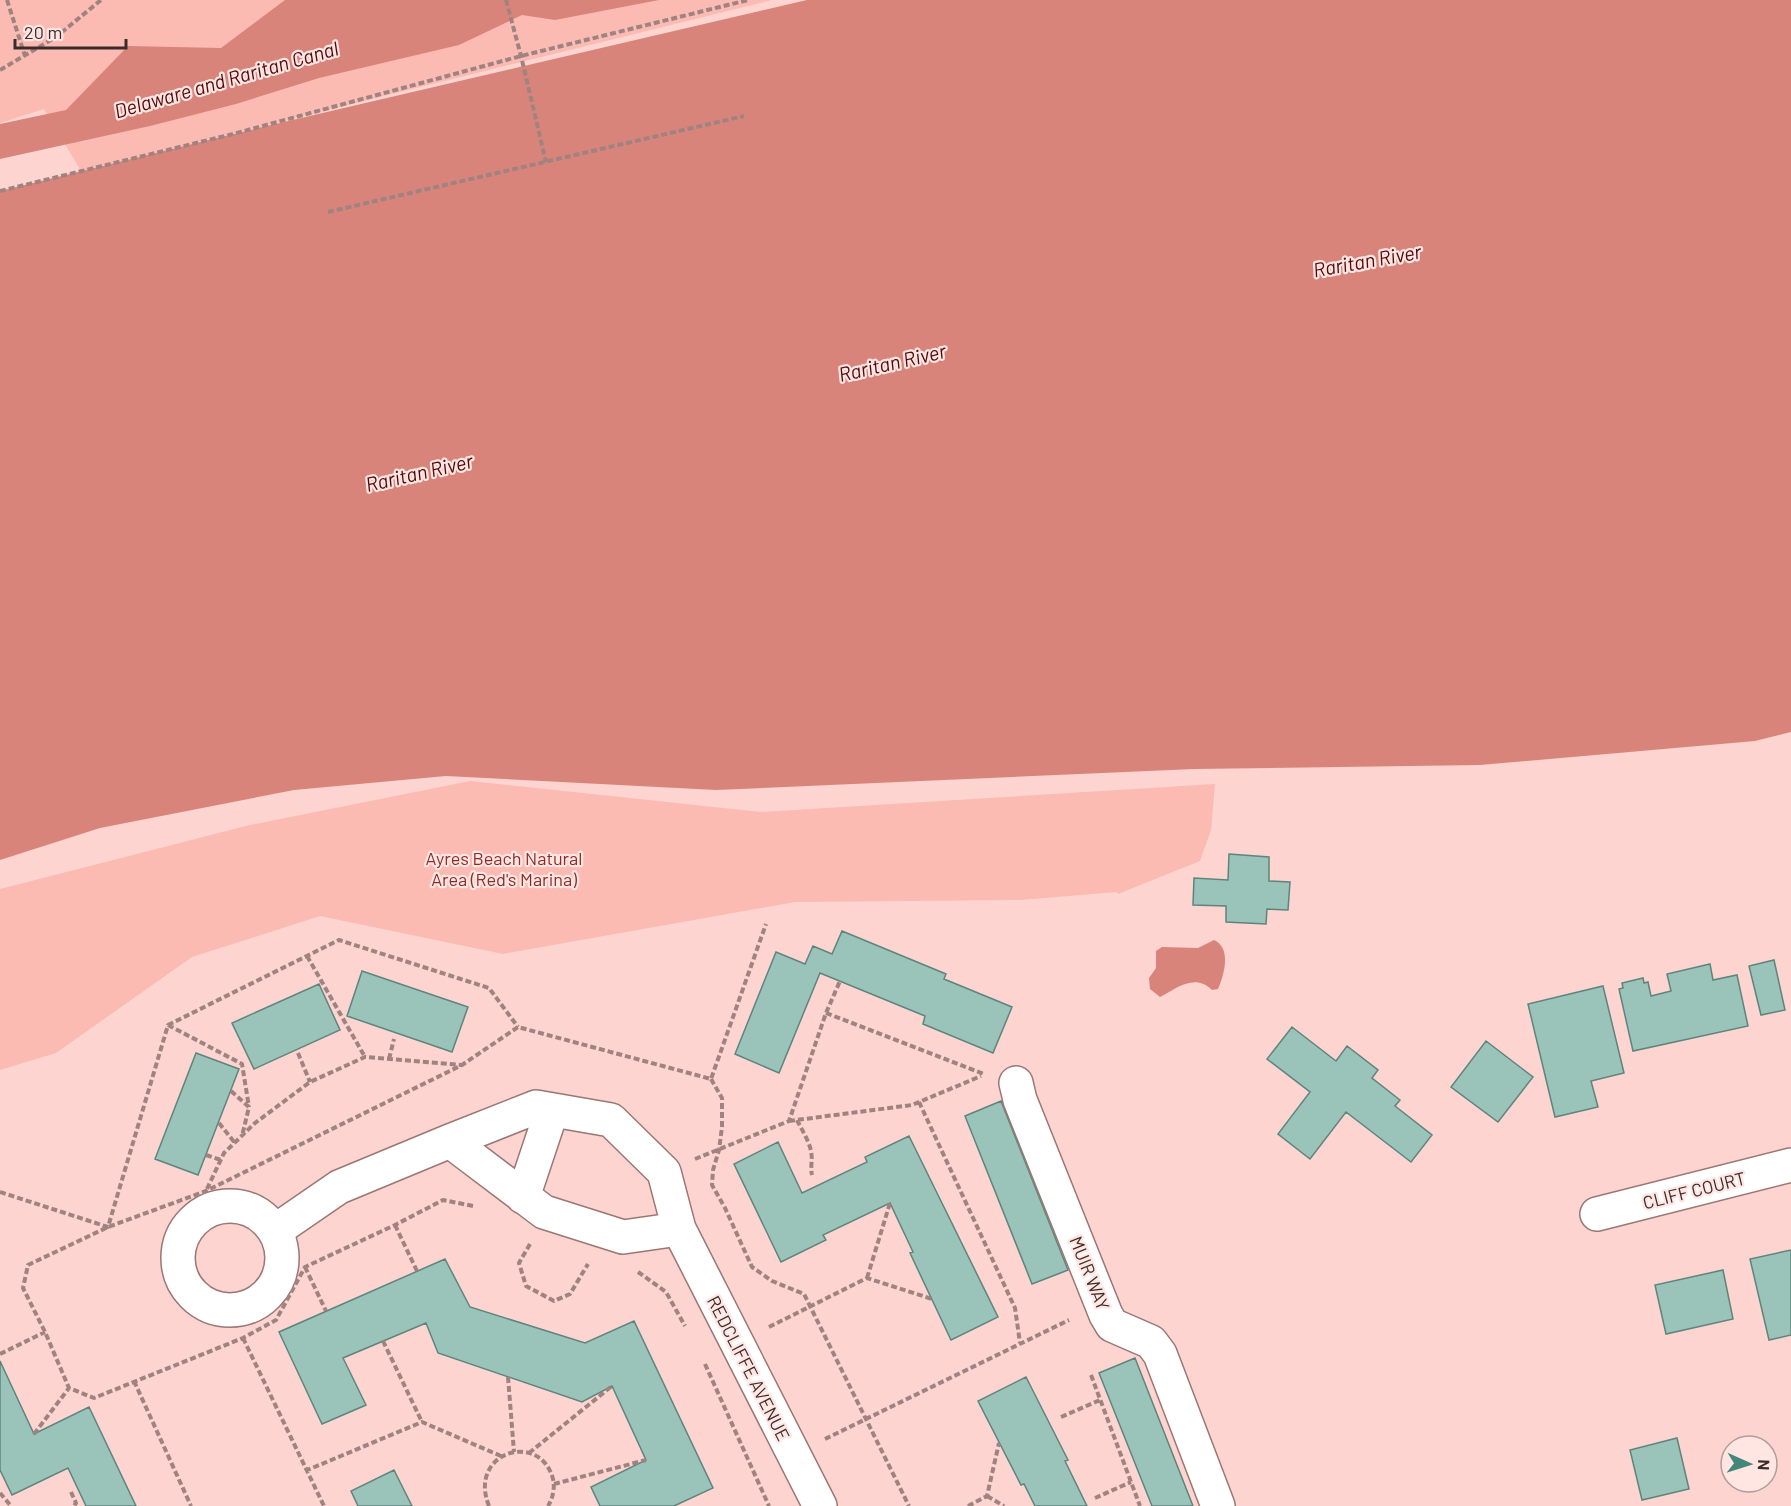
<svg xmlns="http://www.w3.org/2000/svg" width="1791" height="1506" font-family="Barlow,sans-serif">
	<rect width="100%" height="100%" fill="#fdd4cf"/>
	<path fill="#fbbab2" d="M0 0H772L81 171 44 109 0 123Z
		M470 781 761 812 1215 784 1211 830 1200 861 1118 894 1117 892 1021 900 795 902 503 954 320 916 192 957 56 1053 0 1070V889L250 825Z"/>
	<path fill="#d9847b" d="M285 0H659L555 20 522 15 459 45 319 78 236 104 150 126 0 159V124L66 110 128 46 221 48Z
		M807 0H1791V732L1755 741 1480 765 1194 769 716 790 446 776 294 790 100 828 0 860V191L233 134Z
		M1214 940C1232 948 1224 975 1218 989L1212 990C1195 973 1177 988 1160 997L1150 989 1149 978 1156 968V951L1162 947 1198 948Z"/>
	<path fill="#9ac3ba" stroke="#5e857d" stroke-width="1.5" d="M1229 854 1269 857V881L1290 882 1288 910 1267 909 1266 924 1226 922V906L1193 905 1194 878 1228 880Z
		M842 931 946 974 944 979 1012 1007 993 1053 923 1024 925 1016 820 973 779 1073 735 1054 776 952 805 964 813 946 832 954Z
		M1774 960 1785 1010 1761 1015 1749 966Z
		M1710 964 1713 980 1737 975 1748 1026 1633 1051 1619 989 1623 988 1622 983 1643 978 1644 983 1648 982 1651 996 1671 991 1667 974Z
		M362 971 468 1007 452 1052 347 1016Z
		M319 984 340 1030 254 1069 232 1023Z
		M1603 986 1624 1073 1591 1081 1598 1107 1555 1117 1528 1004Z
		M1292 1027 1336 1061 1347 1046 1378 1070 1372 1078 1400 1100 1395 1106 1432 1135 1411 1162 1346 1112 1310 1159 1278 1134 1310 1092 1267 1059Z
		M1486 1041 1533 1077 1498 1122 1451 1087Z
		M196 1053 239 1069 198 1175 155 1159Z
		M1001 1101 1068 1270 1032 1284 965 1116Z
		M909 1136 998 1317 951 1340 910 1253 913 1252 890 1203 823 1235 826 1240 781 1262 734 1164 778 1142 802 1193 867 1162 865 1157Z
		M1791 1250V1335L1769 1340 1750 1259Z
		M445 1259 470 1307 585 1343 634 1321 713 1488 674 1506H600L591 1487 646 1460 612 1386 582 1402 438 1353 426 1323 343 1358 366 1405 322 1424 279 1332Z
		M1723 1270 1733 1319 1666 1334 1655 1285Z
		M1135 1358 1193 1506H1152L1099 1373Z
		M0 1361 34 1434 89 1407 136 1506H86L68 1468 12 1495 0 1470Z
		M1026 1377 1068 1460 1065 1461 1087 1506H1035L1024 1484 1021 1485 978 1401Z
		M1677 1438 1689 1489 1642 1500 1630 1450Z
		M394 1470 412 1506H358L351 1491Z"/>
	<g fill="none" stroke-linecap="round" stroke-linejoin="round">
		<g stroke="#9b7773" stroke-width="36">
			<path id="minor" d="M1016 1083 1020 1100 1106 1315 1112 1325 1151 1342 1160 1354 1218 1506
				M450 1141 544 1212 623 1237 679 1229
				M523 1197 552 1110
				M178 1258a52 52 0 1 1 104 0a52 52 0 1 1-104 0Z
				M1597 1214 1791 1165
				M275 1231 339 1187 450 1141 536 1107 611 1120 664 1172 679 1229 820 1506"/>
		</g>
		<path stroke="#a08380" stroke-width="4" stroke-dasharray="6 3" stroke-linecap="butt" d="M7 0 25 56
			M506 0 521 56 546 162
			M0 70 56 37 101 0
			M0 191 233 134 521 56 748 0
			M328 212 744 116
			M307 956 365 1057
			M826 1013 984 1074
			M168 1025 242 1064 249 1107
			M298 1053 310 1082
			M389 1059 394 1039
			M711 1079 722 1098V1127L719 1150 713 1170 712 1185 725 1208 752 1267 772 1281 804 1294 909 1506
			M231 1091 249 1107 242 1136
			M919 1102 1015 1308 1020 1343
			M797 1120C802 1130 809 1141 811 1151 813 1160 810 1167 812 1175
			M789 1121 912 1105 981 1076
			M219 1123 235 1143
			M206 1155 221 1160
			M695 1159 789 1121 826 1013 840 981
			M0 1192 108 1227 168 1025 339 940 489 988 518 1027
			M473 1206 443 1200 395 1225 305 1267 276 1320 243 1338 94 1398 69 1388 45 1332 23 1288 28 1265 108 1227 206 1191 462 1065 518 1027 711 1079 766 924
			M200 1215 206 1191 224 1153 255 1123 310 1082 365 1057 461 1065
			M395 1225 417 1271
			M530 1244 519 1263 526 1286 554 1301 570 1294 588 1264
			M305 1267 326 1311
			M638 1272 666 1292 685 1326
			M867 1278 890 1203
			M769 1327 867 1278 932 1299
			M243 1338 324 1506
			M383 1341 422 1422
			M0 1354 45 1332
			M705 1364 769 1506
			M1091 1375 1140 1506
			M508 1377 514 1452
			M134 1381 191 1506
			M1061 1417 1100 1400
			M34 1434 69 1388
			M825 1439 1069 1320
			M529 1453 612 1386
			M305 1471 422 1422 501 1456
			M554 1484 646 1460
			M71 1492 76 1503 74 1506
			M0 1493 11 1506
			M987 1496 1004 1506
			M1095 1498 1131 1482
			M489 1506C467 1452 540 1430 553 1479 555 1488 553 1498 548 1506
			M968 1506 987 1496 999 1443"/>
		<use href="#minor" stroke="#fff" stroke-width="33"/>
	</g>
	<g text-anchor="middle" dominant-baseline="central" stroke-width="4.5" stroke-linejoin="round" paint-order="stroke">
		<g font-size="18" fill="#8f2b27" stroke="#ffe6e3">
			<text x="504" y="858">Ayres Beach Natural<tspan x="504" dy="21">Area (Red's Marina)</tspan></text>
		</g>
		<g font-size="18" fill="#3b2c2a" stroke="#ffe6e3">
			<text transform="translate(1694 1190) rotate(-14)">CLIFF COURT</text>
			<text transform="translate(1090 1273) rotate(68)">MUIR WAY</text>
			<text transform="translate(749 1368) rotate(63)">REDCLIFFE AVENUE</text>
		</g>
		<g font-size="20" font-style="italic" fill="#540709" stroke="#ffe6e3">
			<text transform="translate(226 79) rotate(-16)">Delaware and Raritan Canal</text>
			<text transform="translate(1367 260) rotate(-10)">Raritan River</text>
			<text transform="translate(892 362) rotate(-13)">Raritan River</text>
			<text transform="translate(419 472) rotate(-13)">Raritan River</text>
		</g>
	</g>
	<g transform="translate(1749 1464) rotate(93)"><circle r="28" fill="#ffe6e3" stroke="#b19c99" stroke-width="1.5"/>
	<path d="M0-4.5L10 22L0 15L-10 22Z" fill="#43877a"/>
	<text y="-9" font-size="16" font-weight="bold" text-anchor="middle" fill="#3b2c2a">N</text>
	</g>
	<path d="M15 39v9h111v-9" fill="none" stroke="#3b2c2a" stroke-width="3"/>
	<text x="24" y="39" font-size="18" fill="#3b2c2a" stroke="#ffe6e3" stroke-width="4.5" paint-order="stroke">20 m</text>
</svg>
